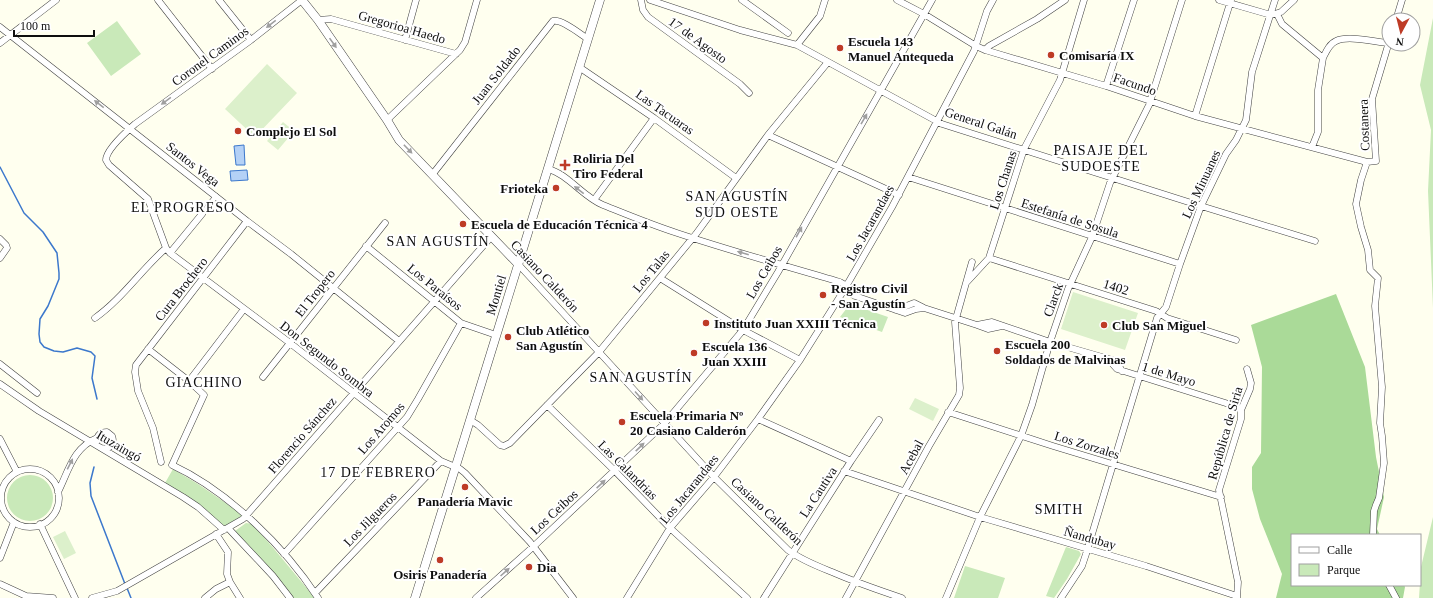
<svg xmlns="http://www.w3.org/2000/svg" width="1433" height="598" font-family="'Times New Roman',serif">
	<rect width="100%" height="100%" fill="#ffffef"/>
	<path fill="#c9e9b9" d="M1433 18V308L1428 191 1431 130 1420 85Z
		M117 21 141 54 111 76 87 43Z
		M850 304 888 317 882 332 840 317Z
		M173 469 198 484 242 514V517L224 527 165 483Z
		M7 498a23 23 0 1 1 46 0a23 23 0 1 1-46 0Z
		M1433 517V598H1419L1421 567Z
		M246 523 252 524 270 544 315 598H293L235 531Z
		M1066 547 1079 551 1081 554 1067 579 1054 598 1046 596Z
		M965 566 1005 578 998 598H954Z"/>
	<path fill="#aada98" d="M1336 294 1365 367 1376 457 1384 497 1377 529 1380 535H1292V585H1404L1405 587 1403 598H1276L1282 574 1260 519 1252 489V467L1261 453 1262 367 1251 325Z"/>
	<path fill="#dcf0cb" d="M267 64 297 93 255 137 225 109Z
		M283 122 294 131 278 150 267 141Z
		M1073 292 1138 313 1125 350 1061 329Z
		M915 398 939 409 933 421 909 409Z
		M65 531 76 553 64 559 53 537Z"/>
	<path fill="#b4d1f6" stroke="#3c78cc" d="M244 145 245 165H236L234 146Z
		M247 170 248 180 231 181 230 171Z"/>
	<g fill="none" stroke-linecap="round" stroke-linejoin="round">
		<path stroke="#3c78cc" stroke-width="1.5" d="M0 167 24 213 43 232 57 253 59 273V279L48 306 40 319 39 334 40 342 44 347 54 351 63 352 77 348 91 352 95 356 92 378 97 399
			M94 467 90 483 91 496 125 584
			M127 588 131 598"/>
		<g stroke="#414141" stroke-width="5.5">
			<path id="pedestrian" d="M202 214 216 196"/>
		</g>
		<g stroke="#414141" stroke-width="7">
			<path id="minor" d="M158 0 212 69
				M219 0 251 40
				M302 0 251 40 135 124C127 131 106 150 106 160L109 165 148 199 166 248 170 253 290 343 441 461 460 469 465 473 530 542 573 598
				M641 0 643 10 648 17 740 84 749 93
				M650 0 740 30 797 45 942 124 1201 206 1315 241
				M742 0 788 33
				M897 0 924 14 976 46 985 50 1106 86 1195 116 1367 162 1376 161 1372 99 1389 42
				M1219 0 1271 15 1281 12 1294 0
				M1277 14 1282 24 1323 58 1318 90V132L1312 147
				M318 20 331 19 456 54
				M1396 20 1402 0
				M0 27 247 221 291 254 399 341
				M405 40 416 0
				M0 43 56 0
				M797 45 820 16 825 0
				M985 50 989 46 1037 19 1065 0
				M1323 58C1326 52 1329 44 1336 41 1348 35 1375 42 1389 43
				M579 67 654 118 736 178
				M1106 86 1134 0
				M1195 116 1231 0
				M387 120 460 50 465 42 477 0
				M768 135 899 195
				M1367 162 1361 180 1356 204 1361 227 1368 250 1370 270 1378 278 1375 306 1382 387 1380 423 1382 436 1384 463 1379 498 1376 505 1374 511 1373 535
				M548 169C568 174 583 197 603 205 628 215 652 225 677 233 731 251 786 266 840 282L847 286
				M432 175 553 21C562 19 580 34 588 39
				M908 177 1180 264
				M594 200 654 118
				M0 239 6 245 7 248 0 258
				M366 246 461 323 496 335
				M170 253 202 214
				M989 258 1156 311 1167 318 1236 340
				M518 264 714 477 788 550C801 560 817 566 832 572 855 582 878 590 902 598
				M660 278 743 330 800 360
				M966 283 972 262
				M844 290 855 296 905 313 916 309 924 308
				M896 310 914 303 924 308 977 325
				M95 318C122 299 141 270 166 248
				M1002 326 988 329 977 325 992 322 1050 342 1116 361 1122 371
				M148 349 189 381 204 395 172 465C228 491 285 547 318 598
				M1109 360 1117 369 1235 406 1241 410
				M0 364 37 393
				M263 377 385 223
				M189 381 244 309
				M0 384 39 411 183 497 198 507 224 530
				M547 405 615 471 670 528 747 598
				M948 412 1053 446 1221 497
				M758 419 851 461
				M470 420 478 425 500 445 504 446 510 443 599 352 696 234 768 135 828 62
				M0 439 17 472
				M97 441C97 435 101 432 107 432L112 436C115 444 110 450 101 448
				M161 462 153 428 138 391 135 372 136 365 247 221
				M1 498a29 29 0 1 1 58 0a29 29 0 1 1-58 0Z
				M844 471 980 517 1146 566 1237 596
				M58 492C69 470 73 448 97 438
				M40 524 75 598
				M228 528 273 576 290 598
				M216 534 228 552 227 574 230 582 240 598
				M284 554 407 417 418 399 461 323
				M0 558 14 522
				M0 584 26 596 53 598
				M1389 585 1396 598
				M315 593 441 461
				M92 598 117 591 243 519 491 237
				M205 598 216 589 230 582
				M476 598 534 546 664 424 743 330 778 272 932 0
				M627 598 670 528 714 477 758 419 800 360 844 290 892 207 974 51 987 11 993 0
				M764 598 851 461 879 420
				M846 598 929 446 959 395 960 388 955 322 966 283 989 258 1024 149 1060 80 1084 0
				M946 598 980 517 1021 436 1032 405 1050 342 1068 289 1092 237 1110 183 1149 105 1182 0
				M1061 598 1082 566 1086 554 1157 318 1166 307 1180 264 1201 206 1226 154 1236 140 1246 120 1252 72 1275 0
				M1237 598 1238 582 1219 490 1241 419V410L1250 389 1251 383 1247 369"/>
		</g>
		<g stroke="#414141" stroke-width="9">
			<path id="tertiary" d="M302 0 318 20 387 120 399 140 518 264
				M415 598 600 0"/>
		</g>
		<use href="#pedestrian" stroke="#fff" stroke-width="4.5"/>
		<use href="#minor" stroke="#fff" stroke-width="6"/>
		<use href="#tertiary" stroke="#fff" stroke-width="8"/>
	</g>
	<defs><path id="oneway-solid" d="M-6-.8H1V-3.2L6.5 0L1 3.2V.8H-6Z"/></defs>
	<g fill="#9f9f9f">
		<use href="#oneway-solid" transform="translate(271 24) rotate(142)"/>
		<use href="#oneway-solid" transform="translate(333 43) rotate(55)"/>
		<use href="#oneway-solid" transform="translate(166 101) rotate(144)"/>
		<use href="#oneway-solid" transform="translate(99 104) rotate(-142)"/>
		<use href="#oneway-solid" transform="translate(864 119) rotate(-60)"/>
		<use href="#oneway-solid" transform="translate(408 149) rotate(46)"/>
		<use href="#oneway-solid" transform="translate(579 190) rotate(-142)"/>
		<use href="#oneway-solid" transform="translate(799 232) rotate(-61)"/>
		<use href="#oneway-solid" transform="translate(743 253) rotate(-164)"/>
		<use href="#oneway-solid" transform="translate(639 396) rotate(48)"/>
		<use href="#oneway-solid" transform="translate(640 447) rotate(-44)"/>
		<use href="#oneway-solid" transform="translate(70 464) rotate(-63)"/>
		<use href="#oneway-solid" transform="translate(601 484) rotate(-43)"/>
		<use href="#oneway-solid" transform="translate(505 572) rotate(-42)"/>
	</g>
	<g fill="#be3b26" stroke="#fff" stroke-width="1.5">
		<circle cx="840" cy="48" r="4"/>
		<circle cx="1051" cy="55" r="4"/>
		<circle cx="238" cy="131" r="4"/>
		<path d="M563 159h4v4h4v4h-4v4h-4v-4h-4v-4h4z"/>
		<circle cx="556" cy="188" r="4"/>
		<circle cx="463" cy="224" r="4"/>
		<circle cx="823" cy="295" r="4"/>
		<circle cx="706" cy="323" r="4"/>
		<circle cx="1104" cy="325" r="4"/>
		<circle cx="508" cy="337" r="4"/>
		<circle cx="997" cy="351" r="4"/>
		<circle cx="694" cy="353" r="4"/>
		<circle cx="622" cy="422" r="4"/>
		<circle cx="465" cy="487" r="4"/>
		<circle cx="440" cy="560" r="4"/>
		<circle cx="529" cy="567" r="4"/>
	</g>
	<g text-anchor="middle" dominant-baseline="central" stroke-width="4" stroke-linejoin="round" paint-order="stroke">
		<g font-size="13" fill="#0e0e0e" stroke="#fff">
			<text transform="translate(402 27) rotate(16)">Gregorioa Haedo</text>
			<text transform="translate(698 40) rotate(36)">17 de Agosto</text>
			<text transform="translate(210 56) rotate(-36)">Coronel Caminos</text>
			<text transform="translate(496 75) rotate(-52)">Juan Soldado</text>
			<text transform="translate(1135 84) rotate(19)">Facundo</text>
			<text transform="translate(665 112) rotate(35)">Las Tacuaras</text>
			<text transform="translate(981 123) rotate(18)">General Galán</text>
			<text transform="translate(1364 125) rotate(-92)">Costanera</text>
			<text transform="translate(193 164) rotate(38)">Santos Vega</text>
			<text transform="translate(1003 180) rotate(-72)">Los Chanas</text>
			<text transform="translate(1201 184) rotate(-65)">Los Minuanes</text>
			<text transform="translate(1070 218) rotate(18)">Estefanía de Sosula</text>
			<text transform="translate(870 223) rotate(-61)">Los Jacarandaes</text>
			<text transform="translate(651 271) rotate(-51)">Los Talas</text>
			<text transform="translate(764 272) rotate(-60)">Los Ceibos</text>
			<text transform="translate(545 276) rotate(47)">Casiano Calderón</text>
			<text transform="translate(435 287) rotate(39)">Los Paraísos</text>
			<text transform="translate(1116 287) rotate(17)">1402</text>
			<text transform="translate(181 289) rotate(-52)">Cura Brochero</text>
			<text transform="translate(315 293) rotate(-52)">El Tropero</text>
			<text transform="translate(496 295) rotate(-73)">Montiel</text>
			<text transform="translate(1053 300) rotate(-70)">Clarck</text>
			<text transform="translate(327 359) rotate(38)">Don Segundo Sombra</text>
			<text transform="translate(1169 374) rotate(17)">1 de Mayo</text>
			<text transform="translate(381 428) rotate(-49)">Los Aromos</text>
			<text transform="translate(1225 433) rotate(-74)">República de Siria</text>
			<text transform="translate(302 435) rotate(-49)">Florencio Sánchez</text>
			<text transform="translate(1087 445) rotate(17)">Los Zorzales</text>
			<text transform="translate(119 446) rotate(30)">Ituzaingó</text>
			<text transform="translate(911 457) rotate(-62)">Acebal</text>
			<text transform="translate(628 470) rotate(45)">Las Calandrias</text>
			<text transform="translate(689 489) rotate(-51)">Los Jacarandaes</text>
			<text transform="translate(818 492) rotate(-57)">La Cautiva</text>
			<text transform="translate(767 511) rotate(43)">Casiano Calderón</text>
			<text transform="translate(554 512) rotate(-43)">Los Ceibos</text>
			<text transform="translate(370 519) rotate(-46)">Los Jilgueros</text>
			<text transform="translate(1090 538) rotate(16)">Ñandubay</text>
		</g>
		<g font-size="13" font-weight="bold" fill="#0e0e0e" stroke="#fff" text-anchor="start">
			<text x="848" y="41">Escuela 143<tspan x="848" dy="15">Manuel Antequeda</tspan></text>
			<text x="1059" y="55">Comisaría IX</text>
			<text x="246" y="131">Complejo El Sol</text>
			<text x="573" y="158">Roliria Del<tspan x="573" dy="15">Tiro Federal</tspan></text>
			<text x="548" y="188" text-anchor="end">Frioteka</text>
			<text x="471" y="224">Escuela de Educación Técnica 4</text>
			<text x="831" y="288">Registro Civil<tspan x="831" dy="15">- San Agustín</tspan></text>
			<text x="714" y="323">Instituto Juan XXIII Técnica</text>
			<text x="1112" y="325">Club San Miguel</text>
			<text x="516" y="330">Club Atlético<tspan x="516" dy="15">San Agustín</tspan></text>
			<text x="1005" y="344">Escuela 200<tspan x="1005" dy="15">Soldados de Malvinas</tspan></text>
			<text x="702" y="346">Escuela 136<tspan x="702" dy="15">Juan XXIII</tspan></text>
			<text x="630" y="415">Escuela Primaria Nº<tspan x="630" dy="15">20 Casiano Calderón</tspan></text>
			<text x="465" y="501" text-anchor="middle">Panadería Mavic</text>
			<text x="537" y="567">Dia</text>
			<text x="440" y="574" text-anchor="middle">Osiris Panadería</text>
		</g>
		<g font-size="14" letter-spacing="1" fill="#0e0e0e" stroke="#fff">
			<text x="1101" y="150">PAISAJE DEL<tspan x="1101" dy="16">SUDOESTE</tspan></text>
			<text x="737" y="196">SAN AGUSTÍN<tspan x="737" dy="16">SUD OESTE</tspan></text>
			<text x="183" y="207">EL PROGRESO</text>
			<text x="438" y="241">SAN AGUSTÍN</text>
			<text x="641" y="377">SAN AGUSTÍN</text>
			<text x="204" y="382">GIACHINO</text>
			<text x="378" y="472">17 DE FEBRERO</text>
			<text x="1059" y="509">SMITH</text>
		</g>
	</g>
	<rect x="1291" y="534" width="130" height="52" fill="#ffffff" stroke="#9f9f9f"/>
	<rect x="1299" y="547" width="20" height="6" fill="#ffffff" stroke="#9f9f9f"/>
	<text x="1327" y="554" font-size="12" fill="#0e0e0e">Calle</text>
	<rect x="1299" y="564" width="20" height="12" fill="#c9e9b9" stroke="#9f9f9f"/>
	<text x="1327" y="574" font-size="12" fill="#0e0e0e">Parque</text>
	<g transform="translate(1401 32) rotate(187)"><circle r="19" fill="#ffffff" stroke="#9f9f9f"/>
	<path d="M0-3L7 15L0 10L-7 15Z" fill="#be3b26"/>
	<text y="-6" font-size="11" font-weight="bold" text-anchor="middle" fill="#0e0e0e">N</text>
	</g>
	<path d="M14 30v6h80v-6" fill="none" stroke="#0e0e0e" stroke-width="2"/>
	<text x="20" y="30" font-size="12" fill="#0e0e0e" stroke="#ffffff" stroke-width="3" paint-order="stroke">100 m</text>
</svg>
